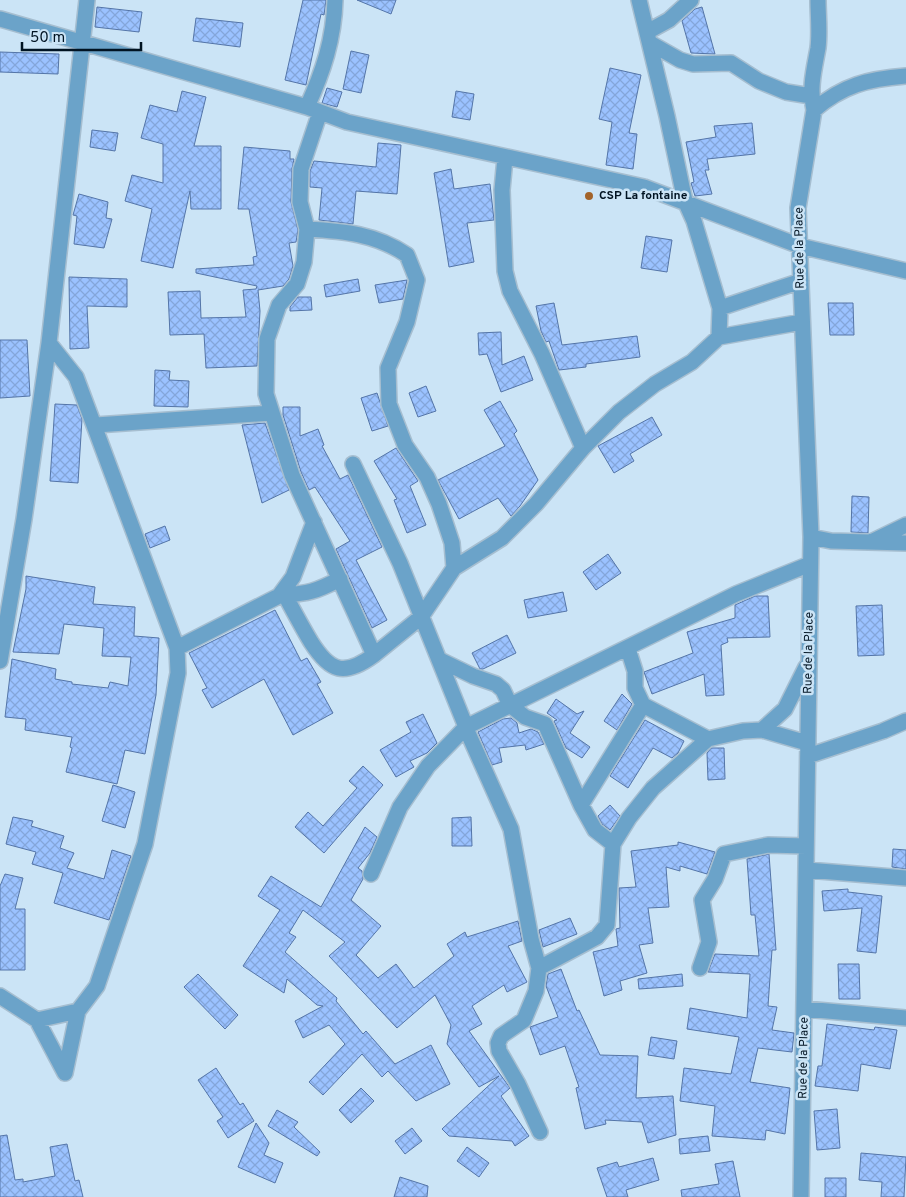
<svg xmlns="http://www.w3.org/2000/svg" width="906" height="1197" font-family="Overpass,sans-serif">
	<defs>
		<pattern id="building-cross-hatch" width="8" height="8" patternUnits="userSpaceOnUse" patternTransform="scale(1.25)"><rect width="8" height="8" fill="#9bc2ff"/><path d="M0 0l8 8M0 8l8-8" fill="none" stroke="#84a6da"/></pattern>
	</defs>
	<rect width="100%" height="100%" fill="#cbe4f6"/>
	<path fill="url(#building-cross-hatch)" stroke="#5475a8" d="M303 0H326L324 15 321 14 306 85 285 80Z
		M357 0H396L391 14Z
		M97 7 142 12 139 32 95 27Z
		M702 7 715 54 691 53 682 21 695 9Z
		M196 18 243 23 240 47 193 41Z
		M351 51 369 55 361 93 343 89Z
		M0 52 59 54 58 74 0 72Z
		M610 68 641 75 629 133 637 134 633 169 606 165 612 122 599 119Z
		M327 88 342 92 337 107 322 103Z
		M182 91 206 97 194 146H221V209H191L190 191 173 268 141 261 152 209 125 201 132 175 163 183V144L141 138 150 105 177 112Z
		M456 91 474 94 470 120 452 117Z
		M752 123 755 154 707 159 709 170H705L712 194 695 196 691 183 694 182 686 142 716 137 714 126Z
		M92 130 118 133 115 151 90 147Z
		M378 143 401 145 397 194 356 191 353 224 319 220 322 188 310 187V171L314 161 376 167Z
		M244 147 290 151V159H294L292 169 291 202 298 230 296 242 289 243 293 266 289 279 283 286 258 290 260 311 257 366 206 368 204 334 170 335 168 292 200 291 201 318 246 317 243 290 256 289 257 286 196 273V269L254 265 253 257 257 256 249 209H238Z
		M451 169 454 189 490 184 494 220 467 223 474 262 449 267 434 173Z
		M79 194 108 202 106 218 112 219 104 248 74 244 77 216 73 215Z
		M646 236 672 240 667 272 641 268Z
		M69 277 127 279V307L87 306 89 348 70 349Z
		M358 279 360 291 326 297 324 285Z
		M407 280 403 299 379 303 375 285Z
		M298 297H311L312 310 290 311V307Z
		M554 303 562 345 637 336 640 357 586 364V367L559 370 549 341 546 342 541 331 536 306Z
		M828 303H853L854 335H830Z
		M501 332 502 365 524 356 533 380 501 392 487 354 479 355 478 333Z
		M0 340H27L30 396 0 398Z
		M155 370 170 371 169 380 189 381 188 407 154 406Z
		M426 386 436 411 418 417 409 393Z
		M377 393 388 426 372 431 361 398Z
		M500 401 517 431 514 434 538 480 520 506 511 516 498 498 459 519 438 480 505 446 484 410Z
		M55 404 77 405 82 419 78 483 50 481Z
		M283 407H300V436L318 429 324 445 322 446 340 479 348 475 382 547 356 560 387 620 372 628 336 549 350 541 315 487 309 490 301 472 283 415Z
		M652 417 662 435 630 454 634 461 614 473 598 446Z
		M265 423 289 490 262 503 242 425Z
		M396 448 418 481 410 486 426 525 407 533 394 500 397 499 374 461Z
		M852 496 869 497 868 533 851 532Z
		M165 526 170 540 150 548 145 534Z
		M608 554 621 573 596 590 583 572Z
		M26 576 95 587 93 604 135 607 134 636 159 638 156 695 145 754 125 750 117 784 66 772 72 748 70 747 72 737 25 730 26 719 5 717 12 659 56 669 55 679 72 682V684L108 688 110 682 128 686 131 657 102 656 104 628 64 624 59 654 13 652 26 589Z
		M563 592 567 611 528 618 524 600Z
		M755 596H768L770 637 727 638 728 642 721 645 724 695 706 696 704 674 652 694 644 672 693 653 687 632 735 618V605Z
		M882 605 884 655 858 656 856 606Z
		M275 610 301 661 307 658 321 682 317 684 333 713 293 735 264 679 212 708 202 690 207 688 189 653Z
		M507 635 516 653 483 669H480L472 653Z
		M622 694 632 704 617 730 604 721Z
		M556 699 577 714 584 711 570 733 590 747 582 758 566 748 554 721 557 720 547 713Z
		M423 714 437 743 427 753 410 761 414 767 396 777 380 750 411 732 406 722Z
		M511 718 517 723 519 733 531 729 538 732 544 744 526 750 525 745 499 748 502 762 492 765 478 732 503 719Z
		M645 720 684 741 678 753 672 758 653 748 628 788 610 776Z
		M711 748H724L725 779 708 780 707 753Z
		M363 766 383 785 324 853 295 827 308 812 323 826 357 788 349 781Z
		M113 785 135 792 125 828 102 821Z
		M610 805 620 816 610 830 602 824 598 816Z
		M13 817 33 821 31 826 64 836 60 848 74 853 67 868 104 879 112 850 131 856 109 920 54 903 63 873 32 864 36 852 6 844Z
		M471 817 472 846H452V818Z
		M365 827 377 837 370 853 358 868 362 871 363 879 351 900 381 926 356 955 378 978 396 964 414 988 454 956 447 944 465 932 467 937 518 921 522 941 508 946 527 982 507 992 504 985 472 1006 482 1024 469 1031 510 1088 501 1096 529 1136 515 1146 512 1141 449 1136 442 1129 499 1076 479 1087 447 1044 451 1025 435 995 397 1028 329 956 345 942 303 910 289 933 296 937 285 952 337 998 336 1001 363 1034 366 1031 395 1064 431 1045 450 1084 416 1101 388 1071 382 1077 362 1054 323 1095 309 1082 345 1044 329 1025 303 1038 295 1021 323 1006 317 1005 287 979 284 993 243 966 280 910 258 896 271 876 321 907Z
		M678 842 715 852 707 874 680 866V871L666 867 669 907 648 908 653 943 639 945 647 973 620 981 622 990 604 996 593 952 618 946 616 929 620 928 619 888 636 887 631 851 678 845Z
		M893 849 906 850V869L892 867Z
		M769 854 776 950H772L768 1006 777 1007 772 1030 794 1033 792 1052 758 1048 750 1082 790 1088 785 1134 766 1130 765 1140 712 1136 715 1106 680 1101 684 1068 731 1074 739 1037 687 1029 690 1008 747 1018 750 974 708 972 715 954 759 956 755 915H751L747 859Z
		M5 874 23 878 15 909H25V970H0V886Z
		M848 889V892L882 896 876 953 857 951 862 908 824 911 822 891Z
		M570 918 577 934 543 947 539 930Z
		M838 964H859L860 999H839Z
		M561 969 577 1011 579 1010 600 1055 638 1056 636 1098 673 1096 676 1135 648 1143 642 1122 605 1120 606 1124 585 1129 576 1088 579 1087 565 1046 540 1055 530 1027 558 1017 546 986 548 974Z
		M198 974 238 1015 225 1029 184 987Z
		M682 974 683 986 639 989 638 979Z
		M827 1024 874 1030 875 1027 897 1030 890 1069 861 1064 858 1091 815 1086 818 1066H822Z
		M651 1037 677 1041 674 1059 648 1055Z
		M216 1068 240 1105 243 1103 254 1121 228 1138 217 1121 223 1117 198 1080Z
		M361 1088 374 1101 351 1123 339 1110Z
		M837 1109 840 1148 817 1150 814 1111Z
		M277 1110 298 1122 294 1127 320 1152 317 1156 268 1126Z
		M256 1123 269 1143 264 1155 283 1163 275 1183 238 1167Z
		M412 1128 422 1141 405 1154 395 1141Z
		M7 1135 15 1180 23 1179V1182L55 1176 50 1147 67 1144 75 1181 79 1180 83 1197H0V1136Z
		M708 1136 710 1151 680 1154 679 1139Z
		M467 1147 489 1163 479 1177 457 1161Z
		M861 1153 906 1157 904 1197H881L882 1182 859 1180Z
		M653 1158 659 1180 626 1190 628 1197H607L597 1168 617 1162 619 1167Z
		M733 1161 740 1197H682L681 1190 719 1184 715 1164Z
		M400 1177 428 1186 427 1197H394Z
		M825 1178H846V1197H825Z"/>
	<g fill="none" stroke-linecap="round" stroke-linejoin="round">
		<g stroke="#a6bed0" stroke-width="18">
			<path id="minor" d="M639 0 667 116 685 201 694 221 720 308 719 337
				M0 19 307 107 347 122 644 187 800 246 906 271
				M647 32 669 20 691 0
				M650 43 680 60 693 64 731 63 759 81 786 92 811 96
				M307 107C323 72 334 39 335 0
				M814 110C843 85 868 79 906 76
				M320 112 301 169 300 202 307 229 304 262 297 284 279 305 267 339 266 394 292 475 374 655 421 617 454 568 502 538 536 504 583 448 619 412 655 384 692 362 719 337 802 322
				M505 158 502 190 505 271 510 291 542 354 583 448
				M307 229C344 231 376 234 407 255L417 280 407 322 388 368 389 404 405 445 427 477 439 504 452 543 454 568
				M720 308 801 281
				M96 425 271 413
				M353 464 400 563 466 727
				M811 537 831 541 906 543
				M871 542 906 525
				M279 596C308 593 313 593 340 579
				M286 597C294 612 302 627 311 642 330 672 344 677 374 655
				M177 648 279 596 293 577 314 522
				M440 660 473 676 496 684 503 690 510 705 525 717 545 724 581 805 595 830 613 844
				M0 661 24 519 49 343 87 0
				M643 705 708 739
				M762 730 785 709 806 667
				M468 733 511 829 531 939 539 968
				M808 756 883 731 906 721
				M581 805 643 705 635 688V671L628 649
				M807 870 906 878
				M371 874 400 807 428 766 466 727 736 594 810 564
				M700 968 709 942 702 900 715 879 724 854 768 845 806 846
				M0 996 37 1020 78 1011 97 986 145 844 178 673 177 648 76 377 49 343
				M805 1009 906 1018
				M37 1020 65 1073
				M65 1073 78 1011
				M540 1132 518 1084 499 1051 498 1043 501 1036 524 1020 536 991 539 968 597 937 607 925 613 844 629 818 653 788 708 739 743 731 762 730 807 743
				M801 1197 811 537 798 208 814 110C809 88 814 70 818 48 820 32 818 15 818 0"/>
		</g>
		<use href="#minor" stroke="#6ba3c9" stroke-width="15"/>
	</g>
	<circle fill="#a2632a" stroke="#cbe4f6" stroke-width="2" cx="589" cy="196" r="5"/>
	<g text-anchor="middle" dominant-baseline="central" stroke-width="5" stroke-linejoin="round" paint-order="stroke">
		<g font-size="12" font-weight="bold" fill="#001322" stroke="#cbe4f6" text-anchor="start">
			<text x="599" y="196">CSP La fontaine</text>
		</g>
		<g font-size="12" fill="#001322" stroke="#cbe4f6">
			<text transform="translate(800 248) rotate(-91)">Rue de la Place</text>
			<text transform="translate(809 653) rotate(-89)">Rue de la Place</text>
			<text transform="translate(804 1058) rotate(-89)">Rue de la Place</text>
		</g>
	</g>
	<path d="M22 42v8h119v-8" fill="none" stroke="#001322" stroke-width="2.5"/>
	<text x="30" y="42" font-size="15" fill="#001322" stroke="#cbe4f6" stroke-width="4" paint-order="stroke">50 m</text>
</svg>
